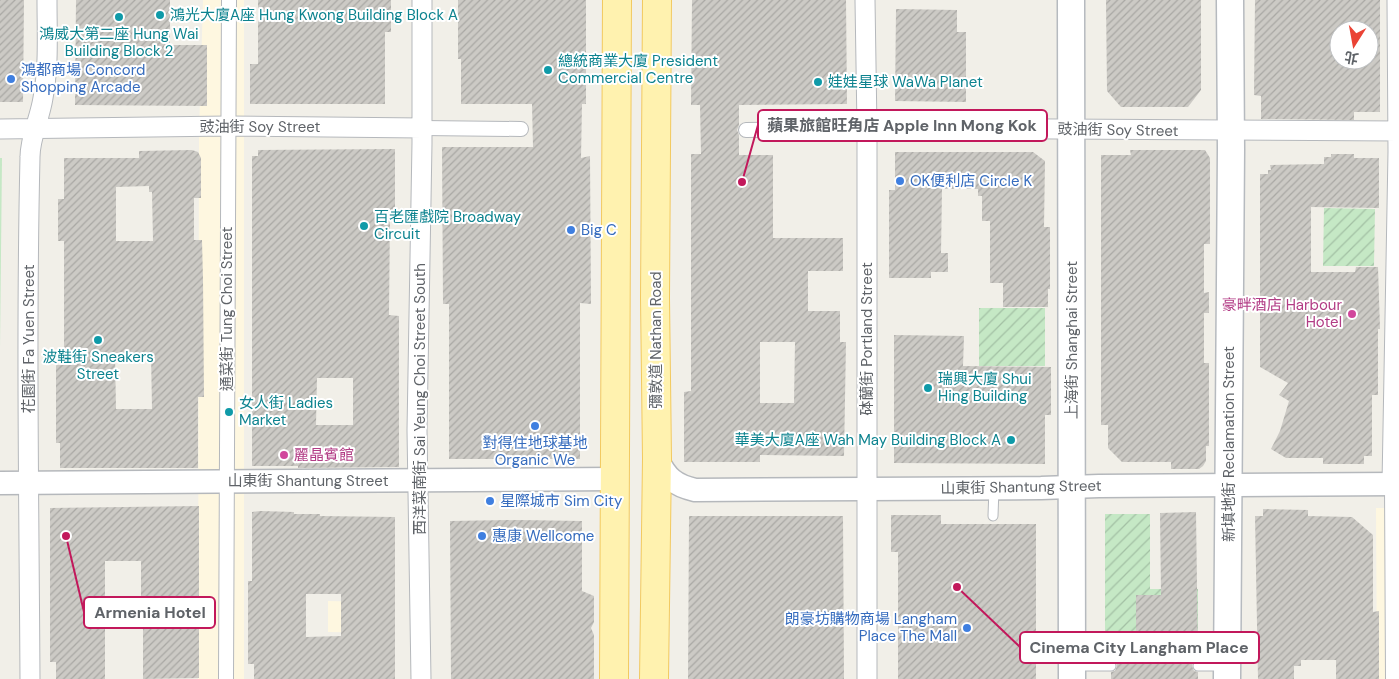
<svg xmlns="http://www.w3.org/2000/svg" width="1399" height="679" font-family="'DM Sans','Noto Sans TC',sans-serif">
	<defs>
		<pattern id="park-crowns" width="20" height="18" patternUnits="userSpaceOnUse" patternTransform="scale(1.25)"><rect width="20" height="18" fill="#c5e8c5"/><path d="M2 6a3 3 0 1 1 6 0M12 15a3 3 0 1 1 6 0" fill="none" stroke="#a3c0a4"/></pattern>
		<pattern id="garden-furrows" width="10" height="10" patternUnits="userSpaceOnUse" patternTransform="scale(1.25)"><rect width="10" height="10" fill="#c5e8c5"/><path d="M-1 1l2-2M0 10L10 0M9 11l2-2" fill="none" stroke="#a3c0a4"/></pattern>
		<pattern id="building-hatch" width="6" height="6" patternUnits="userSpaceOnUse" patternTransform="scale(1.25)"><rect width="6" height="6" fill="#cccac5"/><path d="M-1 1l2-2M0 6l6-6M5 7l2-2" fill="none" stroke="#a9a8a4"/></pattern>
	</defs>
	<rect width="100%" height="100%" fill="#f1efe8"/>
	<path fill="#fef7e0" d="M203 0H244V679H198L199 135Z
		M1376 508H1399V679H1377Z
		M328 601 374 602 391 633 328 632Z"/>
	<path fill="url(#park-crowns)" d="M0 158H2L0 349Z"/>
	<path fill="url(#garden-furrows)" d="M1324 208 1375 209 1374 266H1323Z
		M979 308H1045V366H979Z
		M1105 514H1150V589H1198V648H1105Z"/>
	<path fill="url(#building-hatch)" fill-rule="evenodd" d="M0 0H24L23 102H0Z
		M76 0H170V45H207V106L75 105Z
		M258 0H391V32H385V104H250V64H258Z
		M458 0H586V104H582L581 158 590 156 591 304 580 303V459H449V304H443L442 147H533L532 104H461V59H458Z
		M692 0H846L847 104 739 105V125L737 130 739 135V155H773V238H843V271H808V311H840V342H846L844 456 760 455V462H684V392L691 391V154H701L700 105H691ZM760 342H795L794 403H760Z
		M1106 0H1201V90L1188 107H1121L1107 91Z
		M1255 0H1380V112H1354V120L1261 119V96L1254 95ZM1339 30H1369V60H1339Z
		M896 9 957 10V32H966V102L895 101Z
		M395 149V212H390L389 315 399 316V467L298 468V466H252V156H258V150ZM317 378H353V425H316Z
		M192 150 198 152 201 158V198H194V240H202L203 279 204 397H198V468H60V443H56V365H64V241H58V199H64V158H139V151ZM149 186V192H152L153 241H116V187ZM115 353H151L152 409H116Z
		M1130 150H1205L1210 158V244H1204V293L1209 292V313H1204V363H1209V446H1206V461L1203 466 1199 469H1171V462H1122L1108 448V425H1101V155H1131Z
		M895 152H1033L1045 161 1044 227H1050V289H1048V307H1003V283H990V221H982V196H978V189H942L941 253H948V272H931V278H889V190H895Z
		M1331 154H1354V158H1379V208L1311 207V272H1355L1356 267H1378L1380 329H1378V395H1372V456H1364V464H1323V458H1286L1271 449 1280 431 1289 401 1279 395 1288 383 1260 367V174H1268V170H1271L1270 165 1324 164V157H1331Z
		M894 335 964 336 963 366 1051 367V415H1045V464L894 463Z
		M199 506V678L143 679V628H141V561H105V679H56V662H50V508Z
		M1263 509 1308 510V516L1352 517 1373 535V612L1379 611V679H1336V660H1301V666H1294V679H1258L1255 516H1263Z
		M260 511 294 512V514H320V516L395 517V679H254V664H248V581H252V512ZM306 594H341V636L306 637Z
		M1196 512 1198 660 1193 662 1192 666 1194 671 1198 672V679H1111V672L1115 671 1117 666 1116 662 1111 660V648H1136V595H1161L1160 513Z
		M891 515H941V524H1036V679H898V552H891Z
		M689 516H843L844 679H688Z
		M517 520 582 521V591L594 596V622L591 628 594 635V679H451L450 521Z"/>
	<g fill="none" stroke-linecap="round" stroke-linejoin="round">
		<g stroke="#b5b8bc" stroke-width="11">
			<path id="service" d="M993 516 994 488
				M1074 666H1111
				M1198 666H1224"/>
		</g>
		<g stroke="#b5b8bc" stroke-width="16">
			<path id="pedestrian" d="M422 128 521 129
				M746 130 867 128
				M1392 484 1393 679
				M226 679 229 0"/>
		</g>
		<g stroke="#b5b8bc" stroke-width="21">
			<path id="minor" d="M865 0 867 128V679
				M867 128 1399 131
				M0 129 228 126 422 128
				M1392 484 1398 152 1397 0
				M30 679C29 505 26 331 30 157 30 137 40 118 43 98 49 66 47 33 47 0
				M421 679 417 430 422 143V0"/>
		</g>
		<g stroke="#b5b8bc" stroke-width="25">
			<path id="tertiary" d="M657 459C667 478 674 485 695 490L1041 488 1099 486 1399 484
				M0 483 615 479"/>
		</g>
		<g stroke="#b6babf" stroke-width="29">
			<path id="secondary" d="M1071 0 1072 679
				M1227 679 1231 149 1230 0"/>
		</g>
		<g stroke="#f2c960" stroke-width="30">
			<path id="primary" d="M614 679 617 0
				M654 679 657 459 655 298 657 0"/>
		</g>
		<use href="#service" stroke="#fff" stroke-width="9"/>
		<use href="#pedestrian" stroke="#fff" stroke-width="14"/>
		<use href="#minor" stroke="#fff" stroke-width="19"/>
		<use href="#tertiary" stroke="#fff" stroke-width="22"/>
		<use href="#secondary" stroke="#fff" stroke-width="26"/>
		<use href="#primary" stroke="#fff2af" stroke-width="28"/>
	</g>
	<g fill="#0f9aa8" stroke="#fff" stroke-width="2">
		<circle cx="160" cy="15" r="5"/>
		<circle cx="119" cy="17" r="5"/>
		<circle cx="548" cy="70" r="5"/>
		<circle cx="818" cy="82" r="5"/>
		<circle cx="364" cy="226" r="5"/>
		<circle cx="98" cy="340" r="5"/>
		<circle cx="928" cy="388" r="5"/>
		<circle cx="229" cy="412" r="5"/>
		<circle cx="1011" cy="440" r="5"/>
	</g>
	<g fill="#3f7fe0" stroke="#fff" stroke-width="2">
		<circle cx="11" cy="79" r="5"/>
		<circle cx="900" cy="181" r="5"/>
		<circle cx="571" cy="230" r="5"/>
		<circle cx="535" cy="426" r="5"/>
		<circle cx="490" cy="501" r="5"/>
		<circle cx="482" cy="536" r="5"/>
		<circle cx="967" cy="628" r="5"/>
	</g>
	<g fill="#d1479c" stroke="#fff" stroke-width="2">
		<circle cx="1352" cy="314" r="5"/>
		<circle cx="284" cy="455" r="5"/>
	</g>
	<g text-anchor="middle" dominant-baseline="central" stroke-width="4" stroke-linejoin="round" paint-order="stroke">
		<g font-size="15" fill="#0d838f" stroke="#fff" text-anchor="start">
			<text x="170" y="15">鴻光大廈A座 Hung Kwong Building Block A</text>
			<text x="119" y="34" text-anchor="middle">鴻威大第二座 Hung Wai<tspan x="119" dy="17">Building Block 2</tspan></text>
			<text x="558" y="61">總統商業大廈 President<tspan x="558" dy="17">Commercial Centre</tspan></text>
			<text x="828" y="82">娃娃星球 WaWa Planet</text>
			<text x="374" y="217">百老匯戲院 Broadway<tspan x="374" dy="17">Circuit</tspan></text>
			<text x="98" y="357" text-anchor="middle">波鞋街 Sneakers<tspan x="98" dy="17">Street</tspan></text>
			<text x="938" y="379">瑞興大廈 Shui<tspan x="938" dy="17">Hing Building</tspan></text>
			<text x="239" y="403">女人街 Ladies<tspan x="239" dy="17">Market</tspan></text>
			<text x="1001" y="440" text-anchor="end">華美大廈A座 Wah May Building Block A</text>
		</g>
		<g font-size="15" fill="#366cbe" stroke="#fff" text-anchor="start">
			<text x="21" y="70">鴻都商場 Concord<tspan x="21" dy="17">Shopping Arcade</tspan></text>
			<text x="910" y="181">OK便利店 Circle K</text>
			<text x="581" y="230">Big C</text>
			<text x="535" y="443" text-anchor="middle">對得住地球基地<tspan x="535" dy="17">Organic We</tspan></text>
			<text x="500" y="501">星際城市 Sim City</text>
			<text x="492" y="536">惠康 Wellcome</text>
			<text x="957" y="619" text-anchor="end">朗豪坊購物商場 Langham<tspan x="957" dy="17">Place The Mall</tspan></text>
		</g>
		<g font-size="15" fill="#5f6368" stroke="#fff">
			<text x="260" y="127">豉油街 Soy Street</text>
			<text transform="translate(1118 130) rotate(1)">豉油街 Soy Street</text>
			<text transform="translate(227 309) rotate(-90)">通菜街 Tung Choi Street</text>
			<text transform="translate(29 339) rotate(-90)">花園街 Fa Yuen Street</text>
			<text transform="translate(867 339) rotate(-90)">砵蘭街 Portland Street</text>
			<text transform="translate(656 340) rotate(-90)">彌敦道 Nathan Road</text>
			<text transform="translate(1072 340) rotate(-90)">上海街 Shanghai Street</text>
			<text transform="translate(420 399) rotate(-90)">西洋菜南街 Sai Yeung Choi Street South</text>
			<text transform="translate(1229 444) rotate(-90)">新填地街 Reclamation Street</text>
			<text x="308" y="481">山東街 Shantung Street</text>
			<text transform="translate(1021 487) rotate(-1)">山東街 Shantung Street</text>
		</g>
		<g font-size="15" fill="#b23c85" stroke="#fff" text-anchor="end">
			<text x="1342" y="305">豪畔酒店 Harbour<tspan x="1342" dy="17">Hotel</tspan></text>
			<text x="294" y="455" text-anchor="start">麗晶賓館</text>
		</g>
	</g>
	<path fill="none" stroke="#c2185b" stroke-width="2" d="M742 182L758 125M66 536L84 612M957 587L1020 647"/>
	<g fill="#c2185b" stroke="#fff" stroke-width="2">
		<circle cx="742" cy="182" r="5"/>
		<circle cx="66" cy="536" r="5"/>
		<circle cx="957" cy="587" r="5"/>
	</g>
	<g fill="#fff" stroke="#c2185b" stroke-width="2">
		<rect x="758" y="110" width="289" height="31" rx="5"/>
		<rect x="84" y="597" width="131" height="31" rx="5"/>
		<rect x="1020" y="632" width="239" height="31" rx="5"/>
	</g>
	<g font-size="16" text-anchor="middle" font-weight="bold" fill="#5f6368">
		<text x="902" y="131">蘋果旅館旺角店 Apple Inn Mong Kok</text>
		<text x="150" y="618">Armenia Hotel</text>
		<text x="1139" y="653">Cinema City Langham Place</text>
	</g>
	<g transform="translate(1354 45) rotate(191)"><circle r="24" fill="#ffffff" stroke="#bfc1c3"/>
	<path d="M0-4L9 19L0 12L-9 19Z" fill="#ea4335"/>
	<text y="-8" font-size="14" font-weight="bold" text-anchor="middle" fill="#5f6368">北</text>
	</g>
</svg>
